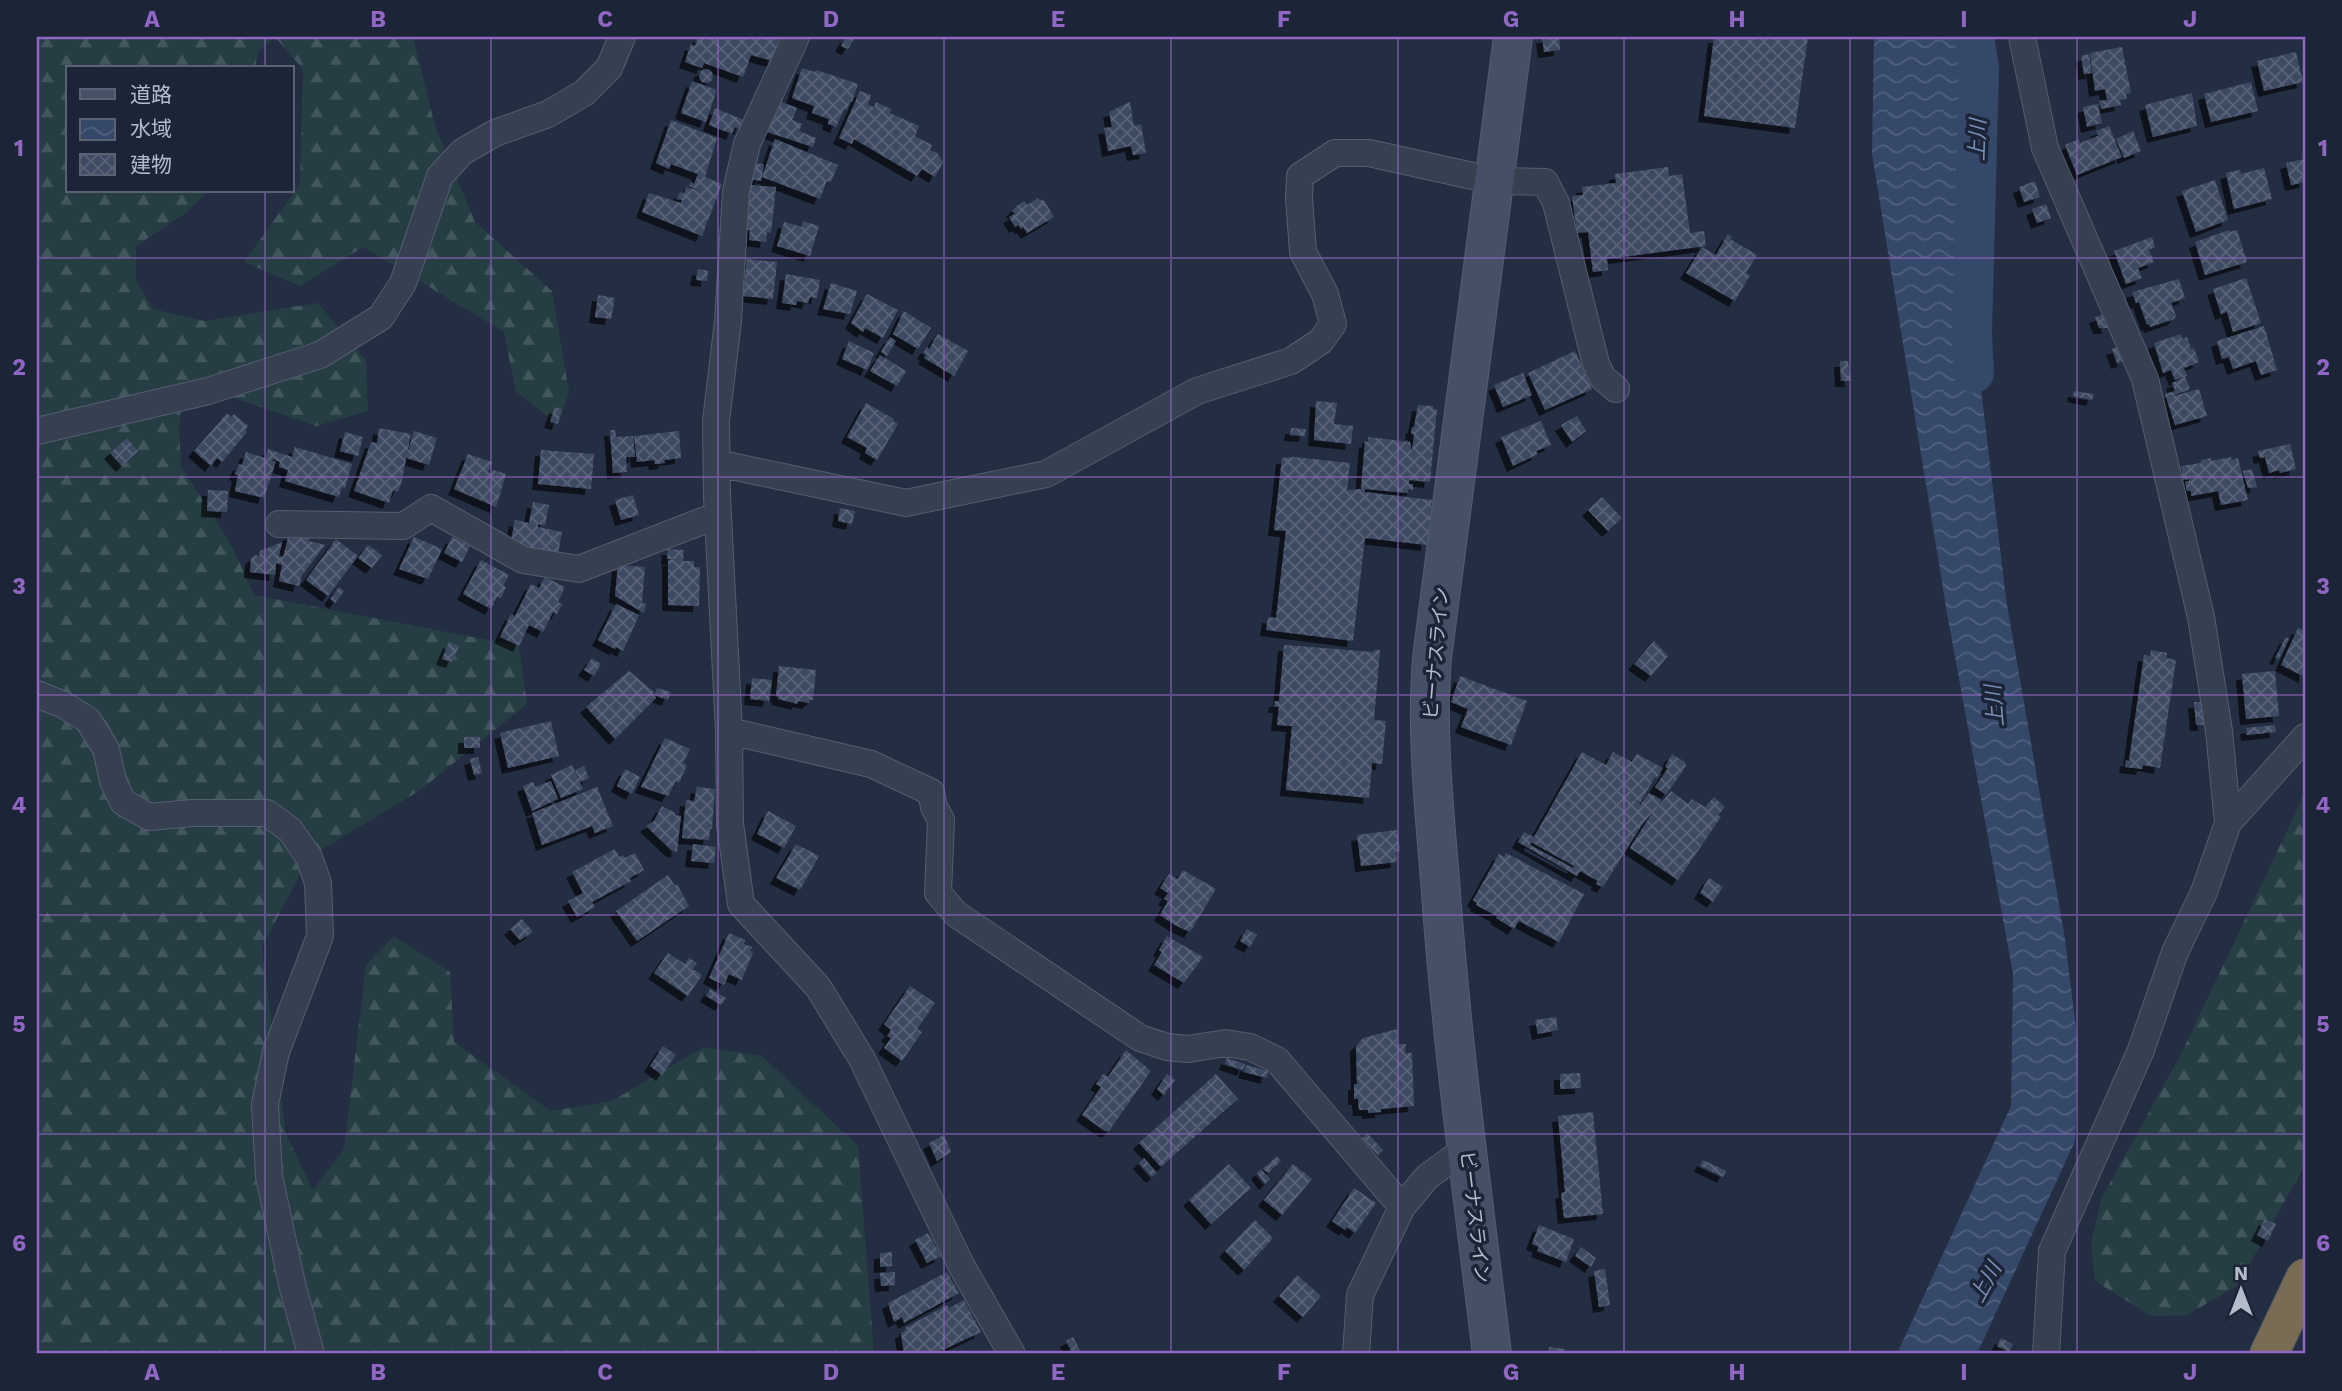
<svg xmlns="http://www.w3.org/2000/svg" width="2342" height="1391" font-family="'Work Sans','Noto Sans JP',sans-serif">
	<defs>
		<pattern id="forest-firs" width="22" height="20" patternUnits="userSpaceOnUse" patternTransform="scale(1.75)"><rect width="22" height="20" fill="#253d43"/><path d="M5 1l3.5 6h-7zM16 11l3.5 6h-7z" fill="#42575d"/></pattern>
		<pattern id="water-waves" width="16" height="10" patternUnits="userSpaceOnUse" patternTransform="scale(1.75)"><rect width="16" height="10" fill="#35486a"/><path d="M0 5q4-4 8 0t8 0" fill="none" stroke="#50607e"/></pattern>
		<pattern id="building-cross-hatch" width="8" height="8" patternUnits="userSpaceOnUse" patternTransform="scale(1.75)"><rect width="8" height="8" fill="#3e4b62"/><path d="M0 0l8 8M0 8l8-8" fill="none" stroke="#586377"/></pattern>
		<filter id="shadow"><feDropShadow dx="-6" dy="6" stdDeviation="0" flood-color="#0009"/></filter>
	</defs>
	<rect width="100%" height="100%" fill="#232e42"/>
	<path fill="url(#forest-firs)" d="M37 37H413L435 126 475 222 552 291 569 392 558 424 516 392 504 332 363 247 300 286 244 262 300 184 303 69 275 37 258 52 255 68H68V191H208L187 212 136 246V280L153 309 204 321 318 303 366 360 368 411 316 426 184 381 179 426 181 466 232 546 254 595 519 646 527 704 419 791 309 857 262 947 286 1134 313 1190 344 1149 366 965 394 936 450 972 454 1042 551 1111 612 1101 704 1047 762 1056 858 1146 874 1354H37Z
		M2305 793V1165L2237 1286 2187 1315 2151 1316 2095 1281 2091 1245 2101 1199 2181 1054Z"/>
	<path fill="url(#water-waves)" d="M1874 37H1975L1956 178 2006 599 2065 939 2078 1045 2075 1141 1977 1354H1897L2011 1106 2013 974 1947 613 1872 154Z"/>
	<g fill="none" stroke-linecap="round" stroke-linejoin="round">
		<path stroke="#35486a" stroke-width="40" d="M1974 373 1972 334 1979 68 1974 37"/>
	</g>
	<path fill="url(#building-cross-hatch)" fill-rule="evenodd" filter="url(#shadow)" d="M698 37H779L773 61 751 55 743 77 704 63 702 68 685 62 691 44 695 46Z
		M846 37H855L848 49 841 46Z
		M1542 37H1559L1560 50 1544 52Z
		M1714 37H1808L1795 128 1704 116Z
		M2122 47 2131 93 2126 94 2127 99 2120 100 2121 105 2101 109 2099 101 2107 100 2105 89 2095 91 2090 53Z
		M2296 52 2303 82 2264 91 2257 61Z
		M2089 54 2092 73 2084 74 2081 56Z
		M802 68 815 72 816 70 858 84 852 102 850 101 847 110 844 109 836 127 828 124 829 119 812 113 814 106 792 98Z
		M699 76a7 7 0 1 1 14 0a7 7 0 1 1-14 0Z
		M692 81 717 90 706 122 681 113Z
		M2251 82 2258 111 2211 122 2204 94Z
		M860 91 871 95 868 105 874 107 876 102 891 109 890 113 919 126 915 136 932 145 930 150 937 153 943 162 935 177 922 169 917 176 854 139 852 144 839 138Z
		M2192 93 2197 126 2153 137 2145 105Z
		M777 100 797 108 792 120 802 124 799 131 816 138 813 147 764 131Z
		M1130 102 1134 126 1141 124 1146 153 1133 155 1131 146 1108 151 1104 128 1112 127 1109 112Z
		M2098 104 2102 123 2087 127 2083 107Z
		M715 108 743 120 740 129 735 127 732 134 709 125Z
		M671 120 717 138 705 177 722 184 702 236 642 212 649 193 681 203 682 200 677 199 680 192 684 194 686 187 700 191 689 186 691 182 694 184 698 174 671 164 669 169 656 163Z
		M2109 126 2122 157 2077 175 2065 145 2079 139 2080 143 2098 136 2096 131Z
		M2133 131 2141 151 2124 158 2116 139Z
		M775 139 838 165 831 182 827 181 820 199 762 177Z
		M2305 159V182L2291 185 2286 163Z
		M752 163 764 164 761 181 750 179Z
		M1668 167 1669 176 1682 174 1690 233 1704 231 1706 246 1607 259 1608 270 1593 272 1588 232 1577 233 1572 196 1583 195 1582 187 1616 183 1615 174Z
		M2264 168 2272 199 2234 209 2226 173 2240 170 2241 174Z
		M2215 180 2228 220 2196 232 2182 191Z
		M2035 181 2040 197 2024 202 2019 187Z
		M748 185 776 187 771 233 767 232 766 242 749 240 750 230H744Z
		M1038 198 1040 201 1043 199 1054 217 1027 233 1023 227 1021 229 1019 225 1015 227 1009 217 1015 214 1012 211 1018 205 1025 201 1027 205Z
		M2046 204 2051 218 2037 223 2032 209Z
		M803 221 819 226 810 256 777 246 784 222 802 227Z
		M2229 230 2230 232 2237 230 2247 262 2205 275 2195 242Z
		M1728 234 1732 237 1730 239 1757 255 1746 273 1750 275 1735 301 1686 273 1702 247 1716 255Z
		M2152 237 2155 247 2149 250 2154 262 2138 268 2142 278 2126 284 2114 251Z
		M747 259 777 262 773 299 743 296Z
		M698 269 708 271 707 281 696 280Z
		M786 274 820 280 817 298 810 297 808 303 797 301 796 305 782 303Z
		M2246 278 2261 323 2233 332 2227 312 2221 314 2213 289Z
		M2179 279 2185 298 2171 303 2176 316 2174 319 2150 327 2149 324 2147 325 2139 302 2136 303 2132 292Z
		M831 283 857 291 850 314 823 309Z
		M867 294 898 310 883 338 865 328 863 332 851 323Z
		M598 295 615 298 611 319 595 317Z
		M904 311 931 328 918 349 893 334Z
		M2105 314 2108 328H2099L2095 317Z
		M2264 326 2277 370 2261 375 2256 361 2233 369 2229 357 2222 359 2217 341Z
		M938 334 968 351 954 376 924 358 926 355 923 353 927 347 929 349Z
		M2181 334 2182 339 2187 337 2191 349 2194 348 2199 362 2184 368 2187 376 2175 380 2171 370 2163 373 2154 343Z
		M890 337 896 341 887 356 881 352Z
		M849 341 874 353 867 370 842 359Z
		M2119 347 2124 361 2117 363 2112 349Z
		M1575 351 1592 389 1545 410 1528 373Z
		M880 355 906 371 897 386 870 371Z
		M1840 361H1848L1851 381H1841Z
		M1523 373 1532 395 1503 407 1494 385Z
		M2185 377 2190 389 2170 397 2199 389 2207 416 2175 425 2165 394 2175 391 2172 383Z
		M2074 391 2094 394 2092 400 2073 396Z
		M1316 401 1337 403 1334 424 1353 426 1351 444 1314 440Z
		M866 403 894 419 893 421 898 424 877 460 865 453 867 448 847 437Z
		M1418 405 1433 406V409H1437L1430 482 1409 480V484H1413V490L1408 489V493L1365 489V492L1432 500 1427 545 1365 538 1353 641 1266 630 1268 617 1276 618 1286 531 1274 530 1282 458 1294 457 1350 463 1347 490 1361 489 1365 441 1368 442V437L1410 442 1412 452 1414 434H1411L1412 427H1414Z
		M555 407 562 409 558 424 550 422Z
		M227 413 231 417 234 414 248 426 245 430 247 432 222 462 217 458 211 466 194 451Z
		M1577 416 1586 431 1572 442 1561 425Z
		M1541 421 1551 445 1536 451 1538 454 1513 466 1501 437Z
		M379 428 411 434 402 480 398 492 393 490 389 503 354 491 371 442 377 443Z
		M1291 428 1306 429 1305 436 1290 435Z
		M610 430H615L616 437 633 436 635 457H626L627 472 613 473Z
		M414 431 437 438 429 465 406 458Z
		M679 431 681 458 664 460 665 463 655 464 654 460 637 462 634 436Z
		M345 432 363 437 358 456 340 451Z
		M127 438 138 451 122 466 110 453Z
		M2290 444 2296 469 2280 473 2279 470 2269 473 2265 457 2260 458 2258 451Z
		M295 447 352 464 345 488 342 487 339 497 285 481 288 470 279 467 280 462 273 459 272 461H276L264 498 235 491 238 475 235 474 239 464 242 465 246 452 265 458 268 449 292 457Z
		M541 450 594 454 591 489 538 484Z
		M468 454 492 462 488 472 492 473 493 470 506 474 496 507 454 489Z
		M2231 457 2232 460 2238 458 2248 500 2221 505 2218 491 2191 496V491H2187L2185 482 2189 481V479L2183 480 2181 466 2201 463V460L2211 458V461Z
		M2252 469 2257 487 2248 488 2243 471Z
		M208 490 228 491 227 512 207 511Z
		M633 495 639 515 621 520 615 500Z
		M1602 497 1622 518 1608 531 1588 510Z
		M533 502 549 505 545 526 538 524V527L562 532 558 554 510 545 515 520 529 523Z
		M840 508 855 511 852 524 838 521Z
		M289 534 310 535 309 541 325 545 302 575 299 586 279 581 282 565 276 563 275 575 250 572 251 559 255 555 259 556 260 551 282 542 279 556 283 557Z
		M414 537 442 549 428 579 399 569Z
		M452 537 470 546 462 562 444 553Z
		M336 539 358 556 328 596 306 580Z
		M368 545 382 555 372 568 358 558Z
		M668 549 684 550 683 561H694V567H700L699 606 668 605V560H677L667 559Z
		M481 560 509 575 503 586 506 587 501 598 498 596 491 609 463 594Z
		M618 565 645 567 642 603 646 604 644 613 615 596Z
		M545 577 565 587 558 602 562 604 557 614 553 612 543 632 529 625 519 646 500 637 511 614 515 616 531 584 539 588Z
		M339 587 344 591 335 603 330 599Z
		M616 604 639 615 623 651 616 647 615 649 598 640Z
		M2298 628 2305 631V677L2281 665Z
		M2286 637 2289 639 2279 659 2275 658Z
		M1654 641 1668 656 1651 676 1634 664Z
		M449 642 459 646 452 662 442 659Z
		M1284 645 1374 652V650H1380L1374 720 1386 721 1382 764 1372 763 1369 798 1286 790 1292 726 1277 725 1279 707H1274L1275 701H1279Z
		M2151 650 2167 653 2166 658 2176 660 2160 768 2143 765 2142 769 2125 767 2126 760 2129 761 2144 655 2150 656Z
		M592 658 601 664 594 676 584 670Z
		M779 666 816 670 813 700H810L809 703 798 701V704L778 699V697L776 696Z
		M629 671 654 692 653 694 656 698 615 739 586 707Z
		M2275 671 2279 716 2246 719 2242 674Z
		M1460 676 1527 701 1511 745 1461 727 1468 709 1451 702Z
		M752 678 772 680 769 701 750 699Z
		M657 688 671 692 668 700 654 695Z
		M2194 702H2202L2204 725H2196Z
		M551 721 559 756 508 768 500 733Z
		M2275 725 2276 732 2247 735 2246 728Z
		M464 737H480V748H464Z
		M665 738 690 749 683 763 687 765 679 783 676 781 668 796 641 787Z
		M1582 752 1606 765 1613 752 1632 762 1637 754 1663 768 1657 778 1655 777 1640 803 1630 797 1640 804 1639 806 1649 793 1662 800 1655 810 1671 791 1688 804 1692 799 1705 807 1714 797 1725 807 1718 815 1721 817 1678 880 1630 848 1654 810 1641 826 1603 887 1596 884 1598 881 1580 871 1577 876 1518 842 1524 832 1534 837ZM1531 842 1574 866 1573 868 1530 845Z
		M1672 754 1685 762 1686 766 1666 795 1655 787 1668 768 1665 767Z
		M478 757 482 773 474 775 470 759Z
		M572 765 583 789 561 798 551 775Z
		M584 766 589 778 580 782 575 770Z
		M625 769 640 777 632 794 617 786Z
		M551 781 558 799 532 811 523 786 533 782 535 787Z
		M597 787 613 826 595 833 592 826 542 845 532 813Z
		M697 787 715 789 712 829H710L709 840 682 838 686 800 694 801Z
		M662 806 675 813V815L681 816 677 852 671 850 646 826 654 821Z
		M768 811 796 826 784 848 757 834Z
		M1397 830 1400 851 1396 852 1397 862 1361 866 1357 835Z
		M693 844 716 847 714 863 691 861Z
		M796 844 819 856 800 890 776 878Z
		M615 849 619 857 623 855 625 858 635 853 644 870 630 878 631 881 592 902 595 907 577 917 568 901 583 893 572 872Z
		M1506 853 1584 894 1559 942 1519 921 1514 929 1496 918 1497 916 1476 905 1477 903 1473 900 1499 854 1504 857Z
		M1183 870 1216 889 1190 932 1175 925 1160 915 1168 901 1164 899 1168 893 1160 888 1169 874 1178 879Z
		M668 875 675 886 677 884 689 906 637 941 616 911Z
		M1709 878 1723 887 1713 902 1700 893Z
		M522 919 533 932 520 940 510 929Z
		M1247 929 1257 935 1250 947 1240 941Z
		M729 933 745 940 744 944 752 947 750 951 753 952 742 980 729 974 724 985 709 978Z
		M1167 936 1203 957 1184 983 1154 965 1162 952 1159 950Z
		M668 953 685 964 689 958 697 963 693 969 702 975 688 996 654 973Z
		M910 986 935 1003 917 1029 922 1032 902 1061 884 1048 891 1038 887 1036 891 1030 884 1024Z
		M710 989 726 998 721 1005 706 996Z
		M1556 1017 1558 1030 1538 1034 1535 1020Z
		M1397 1029 1398 1044H1406L1405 1053H1412L1414 1106 1381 1109V1112L1368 1113V1110H1359L1358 1099H1354V1084H1357L1356 1046 1363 1038Z
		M663 1046 676 1055 662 1075 650 1066Z
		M1126 1050 1151 1071 1109 1131H1105L1082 1115 1101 1087 1096 1084 1103 1074 1108 1077Z
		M1227 1058 1245 1064 1243 1070 1225 1064Z
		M1246 1065 1268 1071 1267 1078 1244 1072Z
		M1580 1073 1581 1088 1560 1089V1074Z
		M1167 1074 1175 1080 1164 1095 1157 1089Z
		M1216 1074 1238 1099 1161 1167 1139 1143Z
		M1593 1112 1603 1214 1564 1218 1561 1193 1565 1192 1558 1116Z
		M1367 1133 1383 1150 1378 1155 1362 1138Z
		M944 1135 951 1152 937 1161 929 1143Z
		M1277 1156 1281 1161 1268 1173 1263 1169Z
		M1144 1158 1157 1173 1152 1177 1139 1163Z
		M1703 1160 1726 1171 1723 1177 1700 1166Z
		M1229 1164 1251 1188 1211 1224 1189 1200Z
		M1293 1164 1312 1179 1282 1215 1264 1200Z
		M1261 1169 1270 1179 1265 1184 1257 1173Z
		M1354 1188 1376 1203 1355 1233 1347 1227 1345 1230 1332 1221Z
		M2265 1219 2276 1224 2268 1241 2257 1235Z
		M1255 1220 1273 1238 1244 1270 1225 1251Z
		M1539 1225 1574 1239 1566 1262 1537 1251 1539 1247 1532 1244Z
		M928 1233 941 1256 927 1263 915 1240Z
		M1581 1247 1596 1258 1591 1267 1575 1256Z
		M892 1252V1266L880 1267V1253Z
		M1605 1269 1610 1305 1599 1307 1594 1271Z
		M895 1272V1285L881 1286 880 1273Z
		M947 1272 959 1293 904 1323 902 1317 894 1322 888 1303Z
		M1297 1275 1321 1296 1303 1317 1279 1296Z
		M964 1300 981 1332 934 1354H904L901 1333 906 1330 905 1328 947 1305 949 1308Z
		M1073 1337 1080 1350 1073 1354 1066 1341Z
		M2001 1338 2013 1344 2009 1352 1997 1346Z
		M1549 1347 1565 1349V1352L1588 1353V1354H1548Z"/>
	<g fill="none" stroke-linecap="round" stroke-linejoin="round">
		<g stroke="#555e6f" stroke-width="28">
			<path id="street" d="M796 37 747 144 736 191 728 321 716 421 717 497 729 731 730 824 741 904 818 987 862 1059 961 1265 1012 1354
				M2022 37 2045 148 2145 379 2201 617 2219 731 2228 823 2204 892 2175 952 2141 1050 2052 1251 2046 1354
				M37 431 208 391 320 355 381 317 403 283 440 176 462 152 495 133 548 114 584 93 609 68 622 37
				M717 463 906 503 1046 474 1197 391 1291 361 1321 341 1333 324 1325 294 1303 252 1299 198 1300 176 1335 153H1369L1495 181 1545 182 1556 203 1596 364 1603 378 1616 389
				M279 524 403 526 431 508 523 560 579 569 718 515
				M37 694 64 705 88 720 106 749 113 781 123 802 149 817 193 813H267L290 830 309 857 318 883 320 936 276 1052 265 1104 269 1176 292 1284 311 1354
				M729 731 871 764 931 792 934 807 941 820 938 893 956 914 1140 1038 1167 1047 1188 1049 1226 1043 1250 1047 1277 1060 1402 1207
				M2228 823 2305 737
				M1356 1354 1360 1295 1402 1207 1427 1177 1467 1148"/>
		</g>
		<g stroke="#555e6f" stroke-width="40">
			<path id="secondary" d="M1492 1354C1473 1197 1451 1039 1440 880 1434 806 1426 732 1432 658L1513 37"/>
		</g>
		<g stroke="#424b5c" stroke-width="40">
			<path id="highway" d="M2269 1354 2305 1278"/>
		</g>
		<use href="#street" stroke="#374051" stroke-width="26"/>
		<use href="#secondary" stroke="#454f65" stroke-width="38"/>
		<use href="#highway" stroke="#786c54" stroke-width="38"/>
	</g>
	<path fill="none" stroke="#9266c4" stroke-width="2" stroke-opacity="0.55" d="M265 37V68M491 37V1354M718 37V1354M944 37V1354M1171 37V1354M1398 37V1354M1624 37V1354M1850 37V1354M2077 37V1354M265 191V1354M37 258H2305M37 477H2305M37 695H2305M37 915H2305M37 1134H2305"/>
	<g text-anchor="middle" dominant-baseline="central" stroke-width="7" stroke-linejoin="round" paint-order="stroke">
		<g font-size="19" fill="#b4bccc" stroke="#1c2537">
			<text transform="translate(1436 653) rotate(-85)">ビーナスライン</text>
			<text transform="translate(1475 1217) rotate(83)">ビーナスライン</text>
		</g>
		<g font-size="21" font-style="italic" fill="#798fb6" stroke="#1c2537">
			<text transform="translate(1977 140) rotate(-88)">上川</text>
			<text transform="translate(1994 706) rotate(-95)">上川</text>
			<text transform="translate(1985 1282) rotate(-61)">上川</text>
		</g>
	</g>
	<rect width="2342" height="1391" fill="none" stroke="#1c2537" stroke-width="77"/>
	<rect x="66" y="66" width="228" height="126" fill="#1c2537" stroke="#596173" stroke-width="2"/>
	<rect x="80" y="89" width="35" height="10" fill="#454f65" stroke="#596173" stroke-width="2"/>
	<text x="130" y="102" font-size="21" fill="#b4bccc">道路</text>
	<rect x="80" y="119" width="35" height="21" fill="url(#water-waves)" stroke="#596173" stroke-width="2"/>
	<text x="130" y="136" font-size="21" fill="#b4bccc">水域</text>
	<rect x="80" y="154" width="35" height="21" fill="url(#building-cross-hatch)" stroke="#596173" stroke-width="2"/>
	<text x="130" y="172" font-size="21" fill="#b4bccc">建物</text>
	<g transform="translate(2241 1290)" stroke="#1c2537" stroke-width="5" paint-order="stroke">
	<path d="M0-5L12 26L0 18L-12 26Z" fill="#b4bccc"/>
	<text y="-10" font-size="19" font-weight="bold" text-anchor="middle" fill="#b4bccc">N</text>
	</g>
	<rect x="38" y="38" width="2266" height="1314" fill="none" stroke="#9266c4" stroke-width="2.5"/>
	<g font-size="23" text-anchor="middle" font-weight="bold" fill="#9266c4">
		<text x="152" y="27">A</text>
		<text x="378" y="27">B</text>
		<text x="605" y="27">C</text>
		<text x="831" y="27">D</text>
		<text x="1058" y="27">E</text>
		<text x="1284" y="27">F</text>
		<text x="1511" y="27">G</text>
		<text x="1737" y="27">H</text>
		<text x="1964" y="27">I</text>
		<text x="2190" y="27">J</text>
		<text x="19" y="156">1</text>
		<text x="2323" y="156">1</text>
		<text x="19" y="375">2</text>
		<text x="2323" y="375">2</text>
		<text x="19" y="594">3</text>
		<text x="2323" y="594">3</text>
		<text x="19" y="813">4</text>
		<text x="2323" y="813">4</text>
		<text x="19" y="1032">5</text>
		<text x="2323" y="1032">5</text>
		<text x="19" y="1251">6</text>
		<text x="2323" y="1251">6</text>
		<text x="152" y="1380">A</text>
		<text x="378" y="1380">B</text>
		<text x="605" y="1380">C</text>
		<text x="831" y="1380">D</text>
		<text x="1058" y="1380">E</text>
		<text x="1284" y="1380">F</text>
		<text x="1511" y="1380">G</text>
		<text x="1737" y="1380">H</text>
		<text x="1964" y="1380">I</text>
		<text x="2190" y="1380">J</text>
	</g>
</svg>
